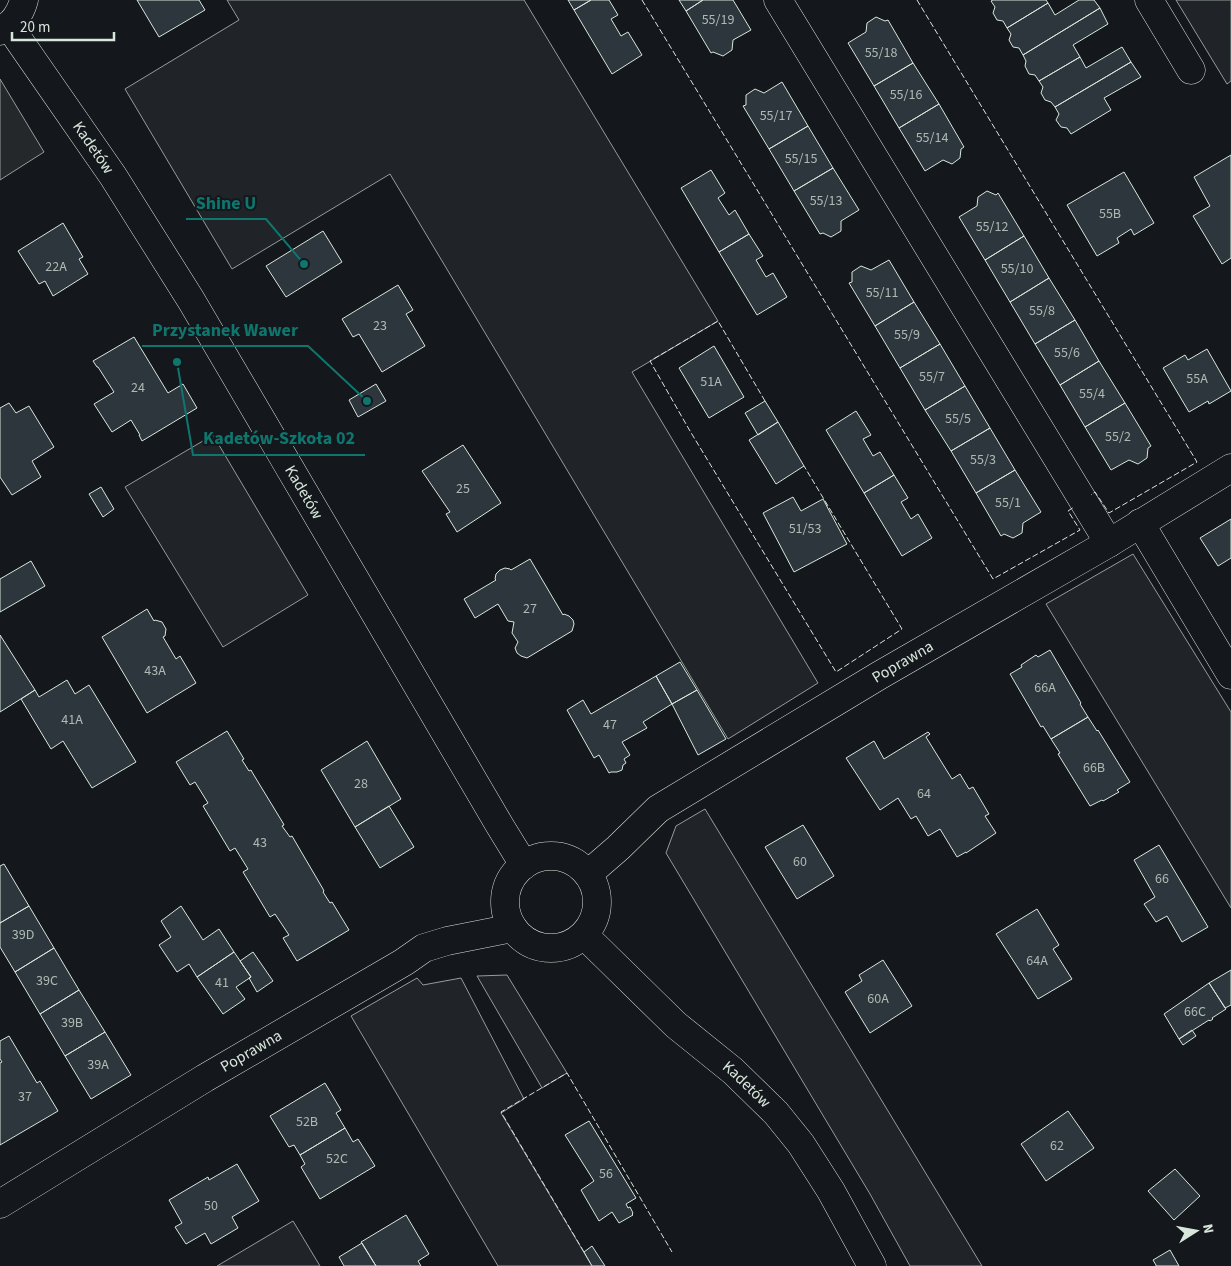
<svg xmlns="http://www.w3.org/2000/svg" width="1231" height="1266" font-family="'Source Sans 3',sans-serif">
	<rect width="100%" height="100%" fill="#14181c"/>
	<path fill="#202428" stroke="#939e99" d="M227 0H524L718 321 632 372 818 683 728 739 390 174 232 269 125 89 239 20Z
		M1176 0H1231V81L1227 84Z
		M213 435 308 595 223 647 125 487Z
		M1133 554 1231 712V908L1046 604Z
		M705 809 982 1266H910L870 1194 666 853 676 826Z
		M507 975 567 1073 542 1088 477 976Z
		M417 978 423 985 461 978 524 1099 501 1113 592 1266H498L351 1016Z
		M293 1221 320 1266H217Z"/>
	<path fill="#24282b" stroke="#939e99" d="M0 79 44 152 0 180Z"/>
	<path fill="#2c363c" stroke="#d8e6dc" d="M137 0H199L205 10 159 37Z
		M568 0H591L574 10Z
		M591 0H609L618 15 611 19 621 36 628 32 642 55 612 74 574 10Z
		M679 0H703L686 11Z
		M703 0H733L751 30 733 40 732 50 723 56 713 52 711 53 686 11Z
		M993 0H1046L1048 3 1007 28 1003 21 997 20 993 13 995 7 991 1Z
		M1079 0H1094L1100 8 1023 55 1019 48 1013 47 1009 40 1011 34 1007 28 1048 3 1055 15Z
		M1100 8 1108 24 1073 45 1080 57 1039 81 1035 75 1029 74 1025 66 1026 61 1023 55Z
		M876 17 885 21 888 20 913 63 874 86 848 43 866 32 867 23Z
		M1122 47 1131 62 1055 107 1051 102 1045 100 1041 93 1043 87 1039 81 1080 57 1086 68Z
		M1131 62 1141 77 1104 98 1111 110 1071 134 1067 128 1061 127 1056 120 1059 114 1055 107Z
		M913 63 939 104 899 128 874 86Z
		M782 82 808 126 769 149 743 106 746 105V95L755 89 764 93Z
		M939 104 964 147 961 149 960 158 952 164 943 160 925 171 899 128Z
		M808 126 833 168 794 191 769 149Z
		M1231 155V258L1222 264 1193 216 1210 206 1194 177Z
		M833 168 859 210 841 221V231L831 237 823 233 820 234 794 191Z
		M711 170 725 193 718 198 729 215 735 210 749 234 719 252 681 188Z
		M1124 172 1154 223 1134 235 1131 229 1117 238 1119 243 1097 256 1067 205Z
		M987 191 996 195 998 193 1024 236 985 260 959 217 977 206 978 197Z
		M63 223 83 257 79 259 88 274 53 296 45 281 39 284 18 251Z
		M323 231 342 262 286 297 266 266Z
		M749 234 763 256 756 260 766 277 773 273 787 297 757 315 719 252Z
		M1024 236 1049 278 1010 302 985 260Z
		M889 260 914 302 875 326 849 283 852 282V272L861 266 871 270Z
		M1049 278 1075 320 1035 344 1010 302Z
		M398 285 413 310 406 314 425 346 382 372 359 334 353 337 342 319Z
		M914 302 940 344 900 368 875 326Z
		M1075 320 1099 361 1060 385 1035 344Z
		M134 337 168 393 183 384 197 408 142 441 139 435H140L131 420 112 432 94 404 114 392 98 367H97L93 361Z
		M940 344 965 386 925 410 900 368Z
		M714 346 744 397 709 418 679 368Z
		M1207 349 1231 391 1209 404 1208 401 1189 412 1163 368 1185 355 1188 360Z
		M1099 361 1125 403 1085 427 1060 385Z
		M376 384 386 401 358 417 349 400Z
		M965 386 990 428 951 451 925 410Z
		M765 401 778 422 758 435 745 413Z
		M9 403 16 413 29 406 54 447 32 461 41 477 12 495 0 477V408Z
		M1125 403 1151 446 1148 448 1147 458 1138 464 1129 460 1111 470 1085 427Z
		M856 411 871 435 863 439 873 456 880 452 894 475 864 493 826 430Z
		M778 422 804 466 776 484 749 440Z
		M990 428 1015 470 976 493 951 451Z
		M463 445 501 503 457 532 446 514 450 512 422 471Z
		M1015 470 1041 512 1023 523 1022 533 1013 538 1004 534 1001 536 976 493Z
		M894 475 908 498 901 502 911 519 918 514 932 538 902 556 864 493Z
		M101 487 114 509 103 517 89 494Z
		M793 497 801 511 823 499 847 544 794 572 763 513Z
		M1231 519V558L1218 566 1200 538Z
		M530 559 563 615 564 614 569 616 573 620 574 624 572 631 527 658 521 656 517 653 515 648 518 642 512 633 514 622 508 621 498 604 475 618 464 599 496 580 495 579 496 574 500 570 505 568 510 569 511 570Z
		M31 561 45 586 0 612V579Z
		M147 609 154 621 155 620 162 622 166 629 165 636 163 637 176 659 180 656 196 683 147 713 102 637Z
		M0 635 35 690 0 712Z
		M1050 650 1081 703 1080 704 1088 717 1051 739 1043 726 1041 727 1010 674 1022 667 1021 665 1036 655 1038 657Z
		M680 662 697 690 672 704 656 676Z
		M656 676 672 704 643 722 647 728 622 742 630 755 624 759 626 763 623 765 622 770 617 772H611L609 773 599 755 594 758 567 710 583 700 591 714Z
		M67 680 75 694 89 685 136 762 92 788 63 741 51 749 21 699 35 690 39 697Z
		M697 690 726 739 698 755 672 704Z
		M1088 717 1097 731 1098 730 1130 782 1117 790 1119 792 1103 801 1102 800 1090 806 1058 754 1060 753 1051 739Z
		M227 731 244 759 242 760 249 771 251 770 252 772 283 823 284 825 282 826 290 837 292 836 323 889 324 891 323 892 330 903 332 902 349 930 297 961 283 938 289 935 275 914 270 917 243 872 248 869 235 848 230 851 203 806 208 803 195 782 190 785 176 762Z
		M928 732 930 734 926 737 952 779 960 774 969 789 973 787 989 814 985 816 996 833 966 853V852L957 857 940 829 928 836 916 816 911 819 898 798 880 810 846 758 874 741 884 759Z
		M367 741 401 799 355 827 321 770Z
		M389 806 414 847 380 868 355 827Z
		M803 825 834 876 797 899 765 847Z
		M1159 845 1208 927 1182 942 1167 916 1156 922 1144 904 1155 897 1134 860Z
		M4 864 29 906 0 923V866Z
		M29 906 54 948 15 972 0 947V923Z
		M181 906 203 940 219 929 234 952 197 977 189 964 177 972 159 945 171 937 161 921Z
		M1037 909 1059 945 1053 949 1072 979 1038 999 996 934Z
		M54 948 79 990 40 1014 15 972Z
		M234 952 251 977 236 987 245 999 223 1014 197 977Z
		M253 952 273 981 257 992 249 978 251 977 240 961Z
		M883 960 912 1006 870 1033 845 992 862 981 859 975Z
		M1231 970V1005L1225 1008 1209 983Z
		M1209 983 1226 1009 1212 1018 1213 1019 1210 1021 1209 1020 1179 1039 1164 1014Z
		M79 990 105 1032 65 1056 40 1014Z
		M1192 1030 1196 1036 1183 1045 1179 1039Z
		M105 1032 131 1075 91 1099 65 1056Z
		M9 1036 37 1083 40 1081 58 1111 0 1145V1063L2 1062 0 1059V1041Z
		M325 1083 341 1110 336 1113 345 1128 300 1155 294 1145 289 1147 270 1116Z
		M1068 1111 1094 1148 1046 1181 1021 1144Z
		M589 1121 636 1198 626 1204 628 1208 630 1207 633 1213 632 1214 633 1215 619 1223 612 1212 599 1221 581 1190 594 1181 565 1135Z
		M345 1128 353 1142 358 1139 375 1166 320 1199 301 1167 305 1164 300 1155Z
		M237 1164 259 1201 232 1217 238 1228 211 1244 205 1233 186 1244 175 1227 182 1223 169 1200 208 1177 209 1180Z
		M1175 1169 1200 1196 1174 1220 1148 1191Z
		M406 1215 429 1254 418 1261 421 1266H376L361 1242Z
		M362 1243 376 1266H344L339 1257Z
		M592 1246 605 1266H592L584 1252Z
		M1170 1250 1179 1266H1156V1265L1153 1260Z"/>
	<g fill="none" stroke-linecap="round" stroke-linejoin="round">
		<g stroke="#d8e6dc" stroke-width="29">
			<g id="minor">
				<path d="M778 0 1109 543"/>
				<path d="M1149 0 1191 70"/>
				<path id="s1" d="M9 26 113 176 191 300 500 826 524 865"/>
				<path d="M0 31C13 24 20 15 24 0"/>
				<path d="M1140 523 1231 675"/>
				<circle cx="551" cy="902" r="46"/>
				<path id="s2" d="M588 874 618 848 658 809 880 675 1109 543 1231 468"/>
				<path id="s3" d="M584 935 676 1025 733 1071 776 1113 801 1144 831 1191 872 1266"/>
				<path id="s4" d="M0 1204 205 1078 404 962 424 948 447 941 513 928"/>
			</g>
		</g>
		<use href="#minor" stroke="#14181c" stroke-width="28"/>
		<path stroke="#d8e6dc" stroke-width="1" stroke-dasharray="6 2.5" stroke-linecap="butt" d="M642 0 993 579 1080 530 1068 511 1074 507
			M917 0 1197 462 1109 513 1095 492 1091 495
			M765 401 718 321 650 361 690 431 836 672 902 629 804 466
			M584 1252 501 1112 567 1073 672 1252"/>
	</g>
	<g text-anchor="middle" dominant-baseline="central" stroke-width="4" stroke-linejoin="round" paint-order="stroke">
		<g font-size="14" fill="#adbab4">
			<text x="718" y="20">55/19</text>
			<text x="881" y="53">55/18</text>
			<text x="906" y="95">55/16</text>
			<text x="776" y="116">55/17</text>
			<text x="932" y="138">55/14</text>
			<text x="801" y="159">55/15</text>
			<text x="826" y="201">55/13</text>
			<text x="1110" y="214">55B</text>
			<text x="992" y="227">55/12</text>
			<text x="56" y="267">22A</text>
			<text x="1017" y="269">55/10</text>
			<text x="882" y="293">55/11</text>
			<text x="1042" y="311">55/8</text>
			<text x="380" y="326">23</text>
			<text x="907" y="335">55/9</text>
			<text x="1067" y="353">55/6</text>
			<text x="932" y="377">55/7</text>
			<text x="1197" y="379">55A</text>
			<text x="711" y="382">51A</text>
			<text x="138" y="388">24</text>
			<text x="1092" y="394">55/4</text>
			<text x="958" y="419">55/5</text>
			<text x="1118" y="437">55/2</text>
			<text x="983" y="460">55/3</text>
			<text x="463" y="489">25</text>
			<text x="1008" y="503">55/1</text>
			<text x="805" y="529">51/53</text>
			<text x="530" y="609">27</text>
			<text x="155" y="671">43A</text>
			<text x="1045" y="688">66A</text>
			<text x="72" y="720">41A</text>
			<text x="610" y="725">47</text>
			<text x="1094" y="768">66B</text>
			<text x="361" y="784">28</text>
			<text x="924" y="794">64</text>
			<text x="260" y="843">43</text>
			<text x="800" y="862">60</text>
			<text x="1162" y="879">66</text>
			<text x="23" y="935">39D</text>
			<text x="1037" y="961">64A</text>
			<text x="47" y="981">39C</text>
			<text x="222" y="983">41</text>
			<text x="878" y="999">60A</text>
			<text x="1195" y="1012">66C</text>
			<text x="72" y="1023">39B</text>
			<text x="98" y="1065">39A</text>
			<text x="25" y="1097">37</text>
			<text x="307" y="1122">52B</text>
			<text x="1057" y="1146">62</text>
			<text x="337" y="1159">52C</text>
			<text x="606" y="1174">56</text>
			<text x="211" y="1206">50</text>
		</g>
		<g font-size="16" fill="#d8e6dc" stroke="#14181c">
			<text stroke="none"><textPath href="#s1" startOffset="148">Kadetów</textPath></text>
			<text stroke="none"><textPath href="#s1" startOffset="552">Kadetów</textPath></text>
			<text stroke="none"><textPath href="#s2" startOffset="381">Poprawna</textPath></text>
			<text stroke="none"><textPath href="#s4" startOffset="294">Poprawna</textPath></text>
			<text stroke="none"><textPath href="#s3" startOffset="221">Kadetów</textPath></text>
		</g>
	</g>
	<path fill="none" stroke="#0f766e" stroke-width="2" d="M304 264L266 219H186M367 401L308 346H142M177 362L193 455H365"/>
	<g fill="#0f766e" stroke="#14181c" stroke-width="2">
		<circle cx="304" cy="264" r="5"/>
		<circle cx="367" cy="401" r="5"/>
		<circle cx="177" cy="362" r="5"/>
	</g>
	<g font-size="18" text-anchor="middle" font-weight="bold" fill="#0f766e" stroke="#14181c" stroke-width="4" stroke-linejoin="round" paint-order="stroke">
		<text x="226" y="209">Shine U</text>
		<text x="225" y="336">Przystanek Wawer</text>
		<text x="279" y="444">Kadetów-Szkoła 02</text>
	</g>
	<g transform="translate(1196 1231) rotate(79)" stroke="#14181c" stroke-width="4" paint-order="stroke">
	<path d="M0-4L9 19L0 12L-9 19Z" fill="#d8e6dc"/>
	<text y="-8" font-size="14" font-weight="bold" text-anchor="middle" fill="#d8e6dc">N</text>
	</g>
	<path d="M12 32v8h102v-8" fill="none" stroke="#d8e6dc" stroke-width="2.5"/>
	<text x="20" y="32" font-size="15" fill="#d8e6dc" stroke="#14181c" stroke-width="4" paint-order="stroke">20 m</text>
</svg>
